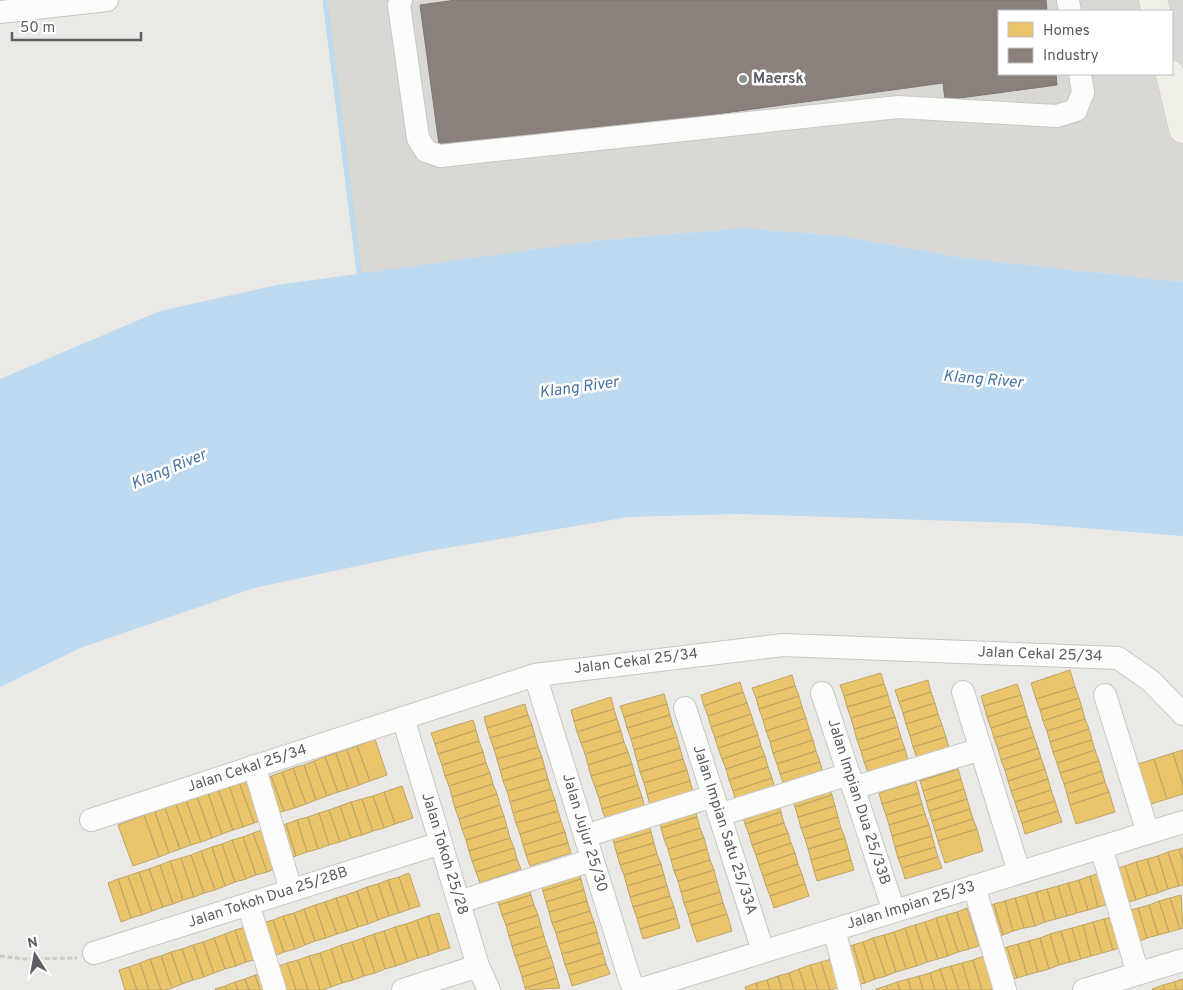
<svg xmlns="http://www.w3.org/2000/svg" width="1183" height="990" font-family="Overpass,sans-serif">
	<rect width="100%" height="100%" fill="#eae9e5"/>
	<path fill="#dad8d5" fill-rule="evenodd" d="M325 0H1183V282L964 258 841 236 743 228 603 240 359 274ZM999 11H1172V74H999Z"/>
	<path fill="#bddaf0" d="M743 228 841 236 964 258 1183 282V536L1021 523 738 514 628 517 423 552 254 588 80 648 0 687V379L160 311 277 285 603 240Z"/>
	<path fill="#e9c46a" stroke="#bea568" d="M1070 670 1075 687 1036 699 1031 683Z
		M881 673 884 684 844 696 840 685Z
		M792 675 795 686 756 698 752 688Z
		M928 680 931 692 899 702 895 690Z
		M740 682 743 692 704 706 701 695Z
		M884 684 888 695 847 707 844 696Z
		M1017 684 1021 695 984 706 981 696Z
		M795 686 799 696 759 709 756 698Z
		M1075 687 1079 698 1040 710 1036 699Z
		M743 692 747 703 708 716 704 706Z
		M931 692 935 703 903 713 899 702Z
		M664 694 667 704 624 717 620 706Z
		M888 695 891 706 851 718 847 707Z
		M1021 695 1024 705 987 717 984 706Z
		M799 696 802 707 763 720 759 709Z
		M611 697 614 709 574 721 571 710Z
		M1079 698 1082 708 1043 721 1040 710Z
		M747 703 751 714 711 727 708 716Z
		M935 703 938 714 906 724 903 713Z
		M525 704 528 715 487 728 484 717Z
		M667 704 670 715 627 728 624 717Z
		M1024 705 1027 716 991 728 987 717Z
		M891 706 895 717 854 729 851 718Z
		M802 707 806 718 766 731 763 720Z
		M1082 708 1085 719 1047 731 1043 721Z
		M614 709 617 719 577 732 574 721Z
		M751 714 754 724 715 738 711 727Z
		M938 714 942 725 910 736 906 724Z
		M528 715 532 725 490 738 487 728Z
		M670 715 673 726 631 739 627 728Z
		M1027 716 1031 727 994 738 991 728Z
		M895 717 898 727 857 740 854 729Z
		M806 718 809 729 770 742 766 731Z
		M617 719 621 731 581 743 577 732Z
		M1085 719 1089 729 1050 742 1047 731Z
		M473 720 476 730 435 744 431 733Z
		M754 724 758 735 718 748 715 738Z
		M532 725 535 736 494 749 490 738Z
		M942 725 946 737 913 747 910 736Z
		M673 726 677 737 634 750 631 739Z
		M898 727 901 738 861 751 857 740Z
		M1031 727 1034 737 998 749 994 738Z
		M809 729 813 740 773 753 770 742Z
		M1089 729 1092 740 1053 752 1050 742Z
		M476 730 479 741 438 754 435 744Z
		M621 731 624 742 585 754 581 743Z
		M758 735 761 746 722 759 718 748Z
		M535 736 538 747 497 759 494 749Z
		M677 737 680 748 637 761 634 750Z
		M946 737 949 748 917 758 913 747Z
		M1034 737 1038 748 1001 760 998 749Z
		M901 738 905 749 864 762 861 751Z
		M375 739 387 775 370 781 357 746Z
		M813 740 816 751 777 764 773 753Z
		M1092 740 1095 750 1057 763 1053 752Z
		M479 741 483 752 442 765 438 754Z
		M624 742 628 752 588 765 585 754Z
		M357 746 370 781 359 785 347 750Z
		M761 746 765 756 726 769 722 759Z
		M538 747 542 757 500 770 497 759Z
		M680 748 683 759 640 772 637 761Z
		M1038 748 1041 758 1005 770 1001 760Z
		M905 749 908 760 868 772 864 762Z
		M347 750 359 785 348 789 336 753Z
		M1095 750 1099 761 1060 773 1057 763Z
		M1183 750V785L1173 753Z
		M816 751 820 762 780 774 777 764Z
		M483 752 486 763 445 776 442 765Z
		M628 752 632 764 591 776 588 765Z
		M336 753 348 789 338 792 325 757Z
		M1173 753 1183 785V794L1167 799 1154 759Z
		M765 756 768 767 729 780 726 769Z
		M325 757 338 792 327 796 314 761Z
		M542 757 545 768 503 781 500 770Z
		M1041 758 1045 769 1008 781 1005 770Z
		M683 759 687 770 644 783 640 772Z
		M1154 759 1167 799 1148 805 1135 765Z
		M955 760 958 769 920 781 916 771Z
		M314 761 327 796 316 800 304 765Z
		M1099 761 1102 771 1064 784 1060 773Z
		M820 762 823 773 784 785 780 774Z
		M486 763 490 773 449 786 445 776Z
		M632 764 635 775 595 787 591 776Z
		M304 765 316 800 306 804 293 768Z
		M768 767 772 778 733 791 729 780Z
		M293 768 306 804 295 808 282 772Z
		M545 768 548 779 507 791 503 781Z
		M958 769 961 779 923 791 920 781Z
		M1045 769 1048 779 1011 791 1008 781Z
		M687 770 690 781 647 794 644 783Z
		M1102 771 1105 782 1067 794 1064 784Z
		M282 772 295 808 284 811 271 776Z
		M490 773 493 784 452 797 449 786Z
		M635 775 638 785 599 798 595 787Z
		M271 776 284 811 273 815 261 780Z
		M250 778 265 819 254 823 239 782Z
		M772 778 775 788 736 802 733 791Z
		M548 779 551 789 510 802 507 791Z
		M961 779 964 789 926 801 923 791Z
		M1048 779 1051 790 1015 802 1011 791Z
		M690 781 693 792 650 805 647 794Z
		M239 782 254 823 243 827 229 785Z
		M916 782 919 793 882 804 879 793Z
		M1105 782 1109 792 1070 805 1067 794Z
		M493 784 497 794 455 808 452 797Z
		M229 785 243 827 233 830 218 789Z
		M638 785 642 797 602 809 599 798Z
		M828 785 832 795 795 807 792 796Z
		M402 786 413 818 395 824 384 792Z
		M218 789 233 830 222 834 208 793Z
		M551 789 555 800 513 813 510 802Z
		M964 789 967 799 929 811 926 801Z
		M1051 790 1055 801 1018 812 1015 802Z
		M384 792 395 824 384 828 373 796Z
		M1109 792 1115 812 1076 824 1070 805Z
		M208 793 222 834 212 838 197 797Z
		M919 793 922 804 886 815 882 804Z
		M497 794 500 805 459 819 455 808Z
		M832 795 835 806 798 817 795 807Z
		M373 796 384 828 373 831 362 799Z
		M197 797 212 838 201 842 186 800Z
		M642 797 645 808 606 820 602 809Z
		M362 799 373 831 362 835 351 802Z
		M967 799 970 809 932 821 929 811Z
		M186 800 201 842 191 845 176 804Z
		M555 800 558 811 516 823 513 813Z
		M1055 801 1058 811 1022 823 1018 812Z
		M351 802 362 835 351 838 340 806Z
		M778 802 781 812 745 824 742 814Z
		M176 804 191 845 180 849 165 808Z
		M922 804 925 814 889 825 886 815Z
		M500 805 504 816 462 829 459 819Z
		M340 806 351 838 340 842 329 810Z
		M694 806 697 817 661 828 658 817Z
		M835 806 838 817 801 828 798 817Z
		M165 808 180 849 169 853 155 812Z
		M970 809 973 819 935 831 932 821Z
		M329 810 340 842 329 845 319 813Z
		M558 811 561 821 520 834 516 823Z
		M1058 811 1062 822 1025 834 1022 823Z
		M155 812 169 853 159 857 144 815Z
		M781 812 784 823 749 834 745 824Z
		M319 813 329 845 318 849 308 817Z
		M925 814 929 825 892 836 889 825Z
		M144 815 159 857 133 866 118 825Z
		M504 816 507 827 466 840 462 829Z
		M308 817 318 849 307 852 297 820Z
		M697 817 700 828 664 839 661 828Z
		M838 817 841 828 805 839 801 828Z
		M973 819 977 829 938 841 935 831Z
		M297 820 307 852 296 856 286 824Z
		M561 821 565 832 523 845 520 834Z
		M648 821 651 832 614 843 611 833Z
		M784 823 788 833 752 845 749 834Z
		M286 824 296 856 285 860 275 827Z
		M929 825 932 836 895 847 892 836Z
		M507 827 510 838 469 851 466 840Z
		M700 828 704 838 668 849 664 839Z
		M841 828 845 838 808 849 805 839Z
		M264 829 277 868 267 872 253 833Z
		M977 829 983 851 945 863 938 841Z
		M565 832 568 843 526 855 523 845Z
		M651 832 654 843 617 854 614 843Z
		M253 833 267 872 256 875 243 837Z
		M788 833 791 843 756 855 752 845Z
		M932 836 935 847 898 858 895 847Z
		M243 837 256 875 246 879 232 840Z
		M510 838 514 848 472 861 469 851Z
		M704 838 707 849 671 860 668 849Z
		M845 838 848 849 811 860 808 849Z
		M232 840 246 879 235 882 222 844Z
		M568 843 571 853 530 866 526 855Z
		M654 843 657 854 620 865 617 854Z
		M791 843 795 853 759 865 756 855Z
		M222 844 235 882 225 886 212 847Z
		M212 847 225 886 215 890 201 851Z
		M935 847 938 857 902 868 898 858Z
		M514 848 517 859 476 872 472 861Z
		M1183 848V861L1179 849Z
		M707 849 710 860 674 871 671 860Z
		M848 849 851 860 814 871 811 860Z
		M1179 849 1183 861V885L1179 886 1168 852Z
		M201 851 215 890 204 893 191 855Z
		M1168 852 1179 886 1168 889 1158 856Z
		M795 853 798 864 763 876 759 865Z
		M657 854 661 864 624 875 620 865Z
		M191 855 204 893 194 897 181 858Z
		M1158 856 1168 889 1158 893 1147 859Z
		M938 857 942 868 905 879 902 868Z
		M181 858 194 897 183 900 170 861Z
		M517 859 521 869 480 883 476 872Z
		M1147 859 1158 893 1147 896 1136 862Z
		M710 860 714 870 678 881 674 871Z
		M851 860 854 870 817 881 814 871Z
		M170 861 183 900 173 904 160 865Z
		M1136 862 1147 896 1136 900 1125 866Z
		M661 864 664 875 627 886 624 875Z
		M798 864 802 874 766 886 763 876Z
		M160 865 173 904 163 907 149 869Z
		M1125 866 1136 900 1125 903 1114 869Z
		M149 869 163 907 152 911 139 872Z
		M578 869 581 879 543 891 540 881Z
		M714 870 717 881 681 892 678 881Z
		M139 872 152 911 142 915 128 876Z
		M409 873 420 906 410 909 399 877Z
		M1100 873 1109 904 1098 907 1090 876Z
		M802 874 805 884 770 896 766 886Z
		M664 875 667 886 630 897 627 886Z
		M128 876 142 915 131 918 118 879Z
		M1090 876 1098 907 1088 910 1079 880Z
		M399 877 410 909 399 913 388 880Z
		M118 879 131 918 121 922 108 883Z
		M581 879 584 890 546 902 543 891Z
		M388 880 399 913 389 916 378 884Z
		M1079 880 1088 910 1077 913 1068 883Z
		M717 881 720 892 684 903 681 892Z
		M1068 883 1077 913 1067 916 1058 886Z
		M378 884 389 916 378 920 367 887Z
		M528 884 531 895 499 905 496 894Z
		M805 884 809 896 774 908 770 896Z
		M667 886 670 896 633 907 630 897Z
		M1058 886 1067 916 1056 919 1047 889Z
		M367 887 378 920 368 924 357 891Z
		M1047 889 1056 919 1045 922 1036 892Z
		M584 890 587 901 549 912 546 902Z
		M357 891 368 924 358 927 346 895Z
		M720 892 723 903 688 914 684 903Z
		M1036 892 1045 922 1035 926 1026 895Z
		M346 895 358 927 347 931 336 898Z
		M531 895 534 905 502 915 499 905Z
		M1026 895 1035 926 1024 928 1015 898Z
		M1181 895 1183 928 1180 929 1170 898Z
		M670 896 674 907 637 918 633 907Z
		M336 898 347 931 337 934 325 902Z
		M1015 898 1024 928 1013 931 1005 901Z
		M1170 898 1180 929 1169 932 1159 901Z
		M587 901 590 911 552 923 549 912Z
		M1005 901 1013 931 1003 935 994 904Z
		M1159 901 1169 932 1158 935 1149 905Z
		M325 902 337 934 326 938 315 905Z
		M723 903 727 914 691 925 688 914Z
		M994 904 1003 935 992 938 983 907Z
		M315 905 326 938 315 941 304 909Z
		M534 905 538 915 506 925 502 915Z
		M1149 905 1158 935 1147 938 1138 908Z
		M674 907 677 918 640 929 637 918Z
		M967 908 979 946 969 949 957 912Z
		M1138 908 1147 938 1137 942 1127 911Z
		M304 909 315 941 305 945 294 913Z
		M590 911 594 922 556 933 552 923Z
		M957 912 969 949 958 952 946 915Z
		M294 913 305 945 295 949 283 916Z
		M439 913 450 948 439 951 428 916Z
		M727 914 732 931 697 942 691 925Z
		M538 915 541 926 509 936 506 925Z
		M946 915 958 952 948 956 936 918Z
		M283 916 295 949 284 952 273 920Z
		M428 916 439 951 429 955 417 920Z
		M1115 916 1123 947 1113 950 1104 919Z
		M677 918 680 928 643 939 640 929Z
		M936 918 948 956 938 959 925 922Z
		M1104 919 1113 950 1102 953 1093 922Z
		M273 920 284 952 274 956 262 923Z
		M417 920 429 955 418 958 406 924Z
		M594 922 597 932 559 944 556 933Z
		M925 922 938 959 927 962 915 925Z
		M1093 922 1102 953 1091 956 1083 925Z
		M406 924 418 958 407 962 395 927Z
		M915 925 927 962 917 966 905 928Z
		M1083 925 1091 956 1081 959 1072 928Z
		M541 926 544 936 512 946 509 936Z
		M246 927 257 959 246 962 235 930Z
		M395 927 407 962 396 966 384 931Z
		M905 928 917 966 906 969 894 932Z
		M1072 928 1081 959 1070 962 1061 931Z
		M235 930 246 962 236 966 225 934Z
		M384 931 396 966 385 969 374 934Z
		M1061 931 1070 962 1059 965 1050 934Z
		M597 932 600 943 562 954 559 944Z
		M894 932 906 969 896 972 884 935Z
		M225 934 236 966 225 969 214 938Z
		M374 934 385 969 375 973 363 938Z
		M1050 934 1059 965 1049 969 1040 938Z
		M884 935 896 972 886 976 873 938Z
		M544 936 547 946 515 956 512 946Z
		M214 938 225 969 214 973 203 942Z
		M363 938 375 973 364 976 352 942Z
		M873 938 886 976 875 979 863 942Z
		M1040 938 1049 969 1038 972 1029 941Z
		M1029 941 1038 972 1027 975 1018 944Z
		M203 942 214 973 204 977 193 945Z
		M352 942 364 976 353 980 341 945Z
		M863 942 875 979 865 983 853 945Z
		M600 943 603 953 565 965 562 954Z
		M1018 944 1027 975 1017 978 1007 947Z
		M193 945 204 977 193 980 182 949Z
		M341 945 353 980 342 983 331 949Z
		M853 945 865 983 854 986 842 948Z
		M547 946 551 957 519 967 515 956Z
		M1007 947 1017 978 1006 981 997 950Z
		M182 949 193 980 182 984 171 952Z
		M331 949 342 983 331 987 320 953Z
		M171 952 182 984 172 988 161 956Z
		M320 953 331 987 323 990H320L309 956Z
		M603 953 606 964 569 975 565 965Z
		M161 956 172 988 165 990H161L150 959Z
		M309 956 320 990H308L298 960Z
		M984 956 994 989 989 990H982L973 960Z
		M551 957 554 967 522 977 519 967Z
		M150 959 161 990H149L140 963Z
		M832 959 841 987 830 990 821 962Z
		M298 960 308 990H296L287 963Z
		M973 960 982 990H970L962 963Z
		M821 962 830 990H818L810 965Z
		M140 963 149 990H137L129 967Z
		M287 963 296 990H284L276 967Z
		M962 963 970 990H959L951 966Z
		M606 964 610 974 572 986 569 975Z
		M810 965 818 990H806L799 969Z
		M951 966 959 990H947L940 969Z
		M129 967 137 990H125L119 970Z
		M554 967 557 978 525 988 522 977Z
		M799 969 806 990H794L789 973Z
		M940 969 947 990H935L930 973Z
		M265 972 271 990H260L255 975Z
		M789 973 794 990H782L778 976Z
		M930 973 935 990H923L919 976Z
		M255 975 260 990H249L245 979Z
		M778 976 782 990H770L767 980Z
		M919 976 923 990H911L908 979Z
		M557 978 560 988 526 990 525 988Z
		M245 979 249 990H238L235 982Z
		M908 979 911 990H900L897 982Z
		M1183 979V990H1177L1174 982Z
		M767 980 770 990H758L756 983Z
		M235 982 238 990H227L225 986Z
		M897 982 900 990H888L886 986Z
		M1174 982 1177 990H1165L1163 985Z
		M756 983 758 990H746L745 987Z
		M1163 985 1165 990H1153L1152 989Z
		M225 986 227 990H216L215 989Z
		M886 986 888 990H876V989Z"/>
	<path fill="#8a817c" stroke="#7c7674" d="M456 0H1046L1047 11H999V74H1056L1057 85 945 100 943 83 440 152 420 5Z"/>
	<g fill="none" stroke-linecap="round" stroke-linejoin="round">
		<path stroke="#bddaf0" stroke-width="5" d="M325 0 360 280"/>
		<g stroke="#c7c7c6" stroke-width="24">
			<path id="minor" d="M401 0 399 5 418 138 426 151 440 156 898 107 1057 116 1076 110 1083 92 1080 74
				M1068 0 1070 11
				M0 12 107 0
				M535 675 630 980 635 990
				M963 692 1019 872
				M822 693 894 911
				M1105 695 1148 833
				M685 708 763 951
				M403 718 478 966 489 990
				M254 766 291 890
				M853 788 981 749
				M719 815 849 774
				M91 820 535 675 783 645 1118 658 1151 681 1183 714
				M585 836 713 796
				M1101 847 1138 974
				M974 886 1005 990
				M459 902 592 860
				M248 904 275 990
				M834 930 850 990
				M94 953 441 843
				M403 990 478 966
				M639 990 1183 822
				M1084 990 1183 960"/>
		</g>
		<g stroke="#cfc9b6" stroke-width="29">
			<path id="major" d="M1153 0 1156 11
				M1170 74 1183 129"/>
		</g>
		<path stroke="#c8cbc9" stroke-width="3" stroke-dasharray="5 2.5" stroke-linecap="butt" d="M0 956 24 959 77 958"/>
		<use href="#minor" stroke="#fcfcfb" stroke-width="22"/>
		<use href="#major" stroke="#f1f0e8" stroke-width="28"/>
	</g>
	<circle fill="#8d8f90" stroke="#fff" stroke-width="2" cx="743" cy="79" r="5"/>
	<g text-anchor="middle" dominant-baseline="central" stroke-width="5" stroke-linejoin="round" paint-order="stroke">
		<g font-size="15" font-weight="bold" fill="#5b5e62" stroke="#fff" text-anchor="start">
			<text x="753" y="79">Maersk</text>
		</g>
		<g font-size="15" fill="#5b5e62" stroke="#fff">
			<text transform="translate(1040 655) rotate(2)">Jalan Cekal 25/34</text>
			<text transform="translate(636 662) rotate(-7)">Jalan Cekal 25/34</text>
			<text transform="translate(247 769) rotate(-18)">Jalan Cekal 25/34</text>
			<text transform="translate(858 802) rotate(72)">Jalan Impian Dua 25/33B</text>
			<text transform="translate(724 830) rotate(72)">Jalan Impian Satu 25/33A</text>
			<text transform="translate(584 833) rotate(73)">Jalan Jujur 25/30</text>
			<text transform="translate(444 854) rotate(73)">Jalan Tokoh 25/28</text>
			<text transform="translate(268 898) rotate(-18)">Jalan Tokoh Dua 25/28B</text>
			<text transform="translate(911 906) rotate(-17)">Jalan Impian 25/33</text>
		</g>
		<g font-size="16" font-style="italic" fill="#4b74a4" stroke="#fff">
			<text transform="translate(983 380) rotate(5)">Klang River</text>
			<text transform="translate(579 388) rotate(-8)">Klang River</text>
			<text transform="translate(169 470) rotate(-23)">Klang River</text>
		</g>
	</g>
	<rect x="998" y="10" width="175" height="65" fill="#ffffff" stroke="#bdbfc0"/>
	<rect x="1008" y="22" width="25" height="15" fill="#e9c46a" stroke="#bdbfc0"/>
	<text x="1043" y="35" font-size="15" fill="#5b5e62">Homes</text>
	<rect x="1008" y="48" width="25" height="15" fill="#8a817c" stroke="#bdbfc0"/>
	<text x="1043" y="60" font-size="15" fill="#5b5e62">Industry</text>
	<g transform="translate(35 955) rotate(349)" stroke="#ffffff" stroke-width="4" paint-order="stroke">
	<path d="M0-4L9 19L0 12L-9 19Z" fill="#5b5e62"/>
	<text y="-8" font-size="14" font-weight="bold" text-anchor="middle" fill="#5b5e62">N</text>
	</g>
	<path d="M12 32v8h129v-8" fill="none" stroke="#5b5e62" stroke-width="2.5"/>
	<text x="20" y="32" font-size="15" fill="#5b5e62" stroke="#ffffff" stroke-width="4" paint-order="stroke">50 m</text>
</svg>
